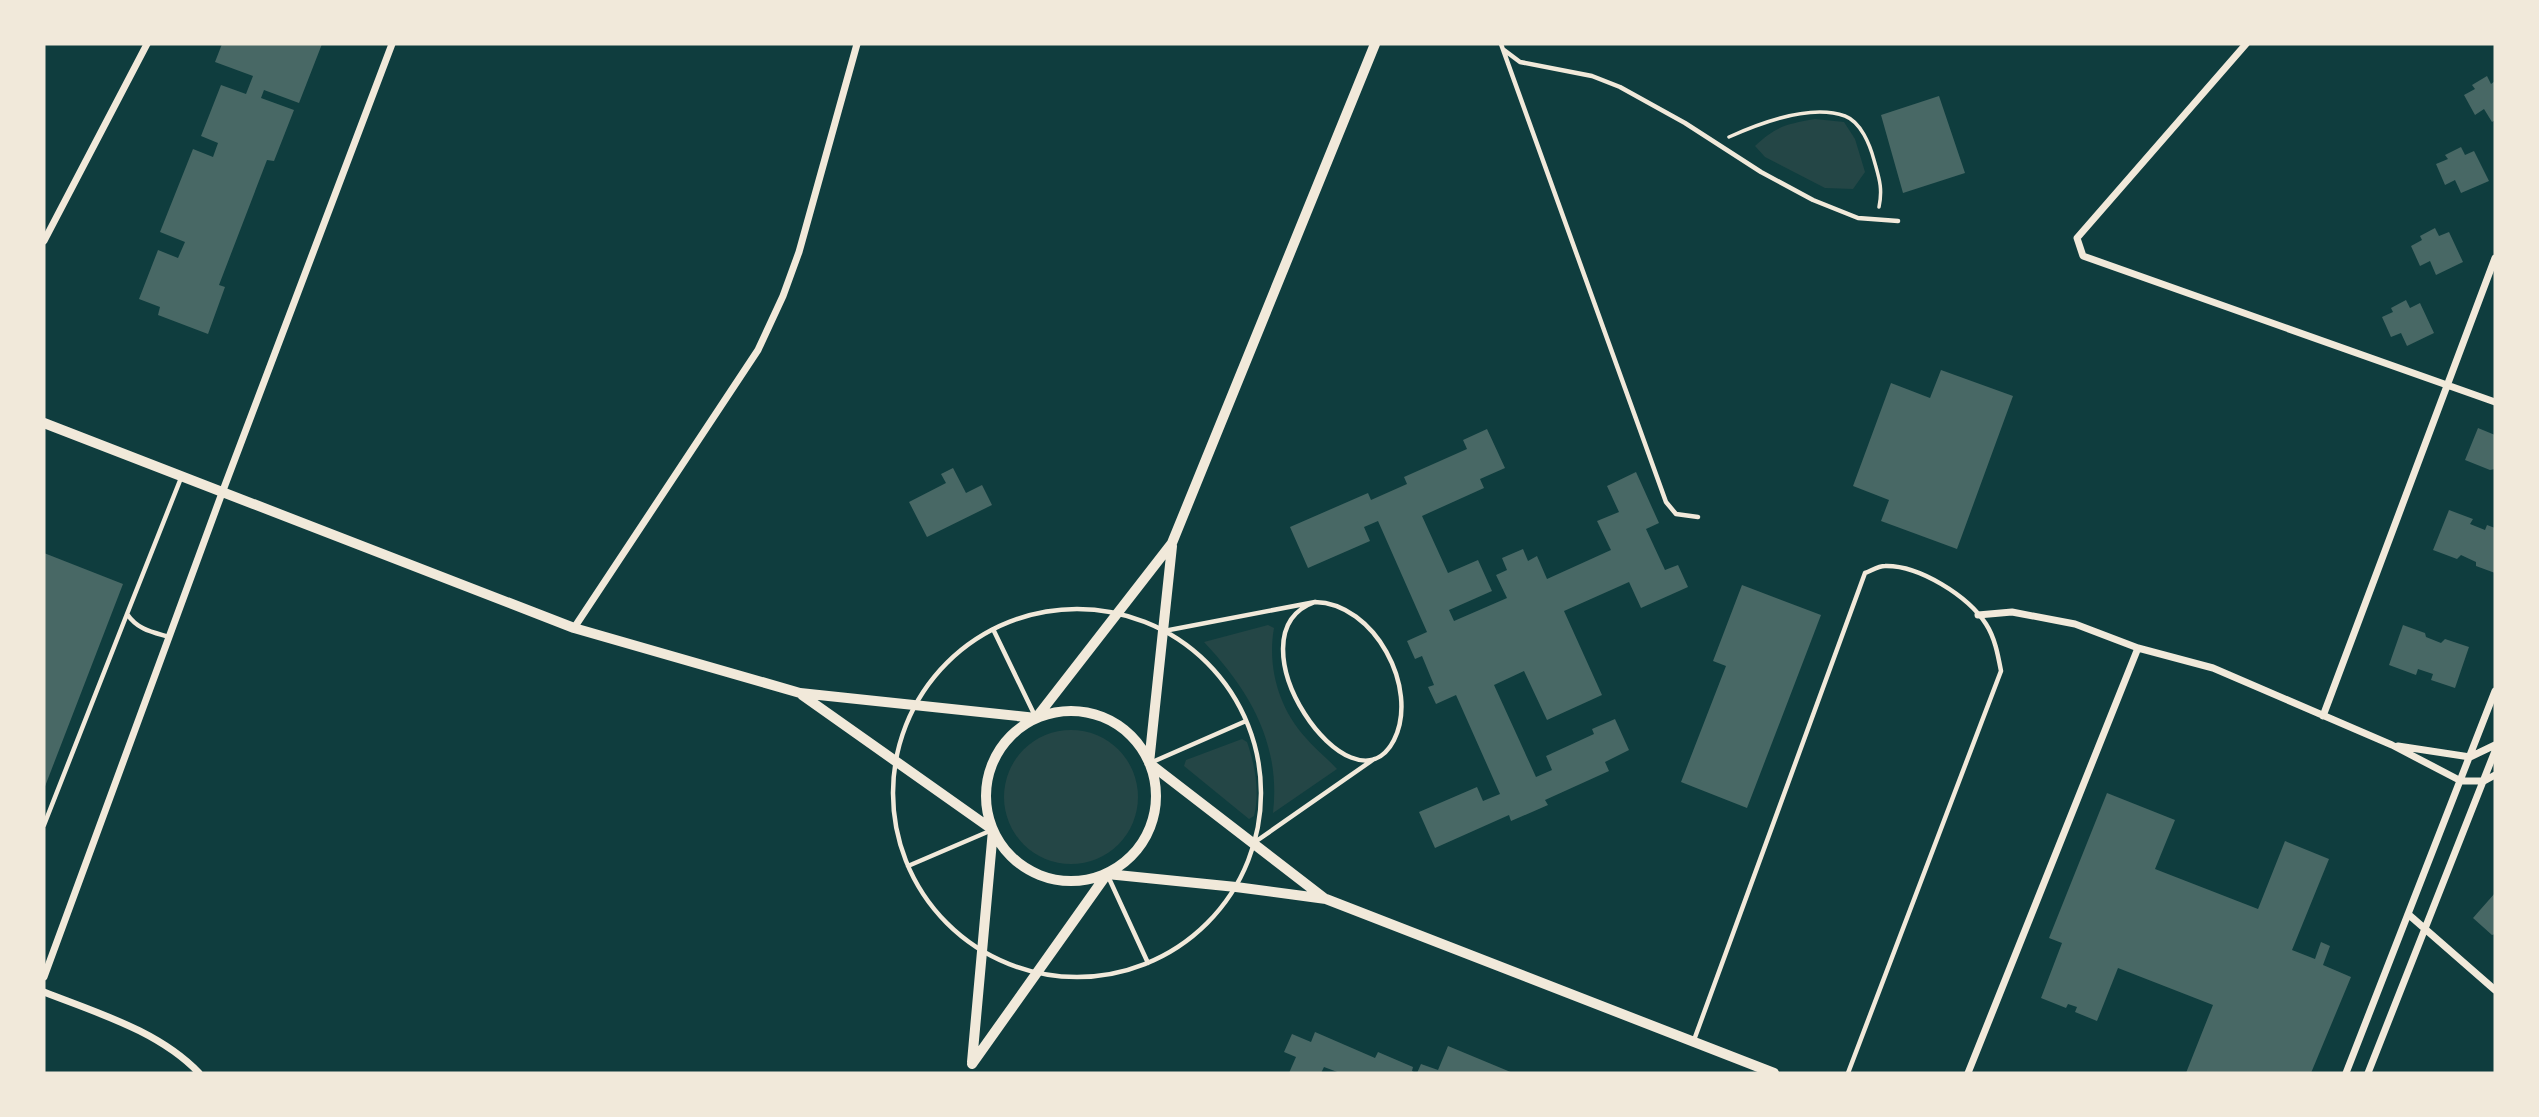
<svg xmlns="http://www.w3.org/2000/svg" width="2539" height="1117" font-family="Jost,sans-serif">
	<rect width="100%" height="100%" fill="#0f3d3e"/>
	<path fill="#244646" d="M1815 119 1844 122 1855 139 1865 172 1853 189 1825 188 1765 157 1755 146C1776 126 1787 124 1815 119Z
		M1268 625 1274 628C1267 667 1279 708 1305 737 1315 749 1327 758 1337 769L1273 813C1281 744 1250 691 1204 642Z
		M1004 797a67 67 0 1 1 134 0a67 67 0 1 1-134 0Z
		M1242 739 1247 742C1255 765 1260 792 1254 816L1249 819 1184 766 1186 760Z"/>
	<path fill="#486865" d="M222 44H322L299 103 264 90 261 98 294 110 274 161 267 160 219 285 225 287 208 334 158 315 160 307 139 299 158 250 178 258 185 242 160 232 193 149 213 157 218 143 201 136 221 85 246 94 253 76 215 62Z
		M2487 76 2491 84 2495 81V120L2492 122 2484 109 2475 115 2464 95 2475 89 2472 85Z
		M1939 96 1965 173 1903 193 1881 115Z
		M2461 147 2465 155 2474 151 2489 181 2461 193 2455 180 2445 185 2436 164 2448 159 2445 155Z
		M2435 228 2439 236 2449 232 2463 262 2436 275 2430 261 2420 266 2411 246 2422 240 2420 236Z
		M2406 300 2410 308 2420 303 2434 333 2407 346 2401 333 2391 337 2382 317 2393 312 2391 308Z
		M1941 370 2013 396 1957 549 1881 521 1889 500 1853 486 1891 383 1930 398Z
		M2478 428 2495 435V469L2490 470 2465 460Z
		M1487 429 1505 468 1480 479 1484 488 1422 516 1448 573 1478 560 1492 591 1449 610 1454 621 1507 598 1496 575 1507 570 1502 558 1523 549 1528 561 1537 556 1547 579 1611 550 1597 521 1619 512 1607 486 1636 472 1659 523 1646 529 1665 570 1678 565 1688 587 1641 608 1629 582 1564 611 1602 695 1547 720 1524 671 1494 685 1536 777 1552 770 1546 756 1594 734 1592 729 1615 719 1629 750 1605 762 1609 771 1545 800 1548 805 1511 821 1509 815 1435 848 1419 812 1477 787 1483 801 1500 794 1456 695 1436 704 1428 687 1434 685 1422 656 1415 659 1407 641 1427 632 1378 521 1364 527 1370 541 1308 568 1290 527 1368 493 1371 500 1407 484 1404 477 1467 449 1463 440Z
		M953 468 966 493 982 485 992 505 927 537 909 502 946 483 941 474Z
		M2449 510 2473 519 2470 524 2485 530 2487 525 2495 528V573L2476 566V562L2461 555 2457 559 2433 550Z
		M44 553 123 584 44 789Z
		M1742 585 1821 615 1747 808 1681 782 1726 666 1713 661Z
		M2403 625 2425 633 2426 637 2441 643 2445 639 2469 647 2455 688 2431 680 2433 674 2418 669 2416 675 2389 665Z
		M2107 793 2175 820 2155 869 2258 909 2285 841 2329 859 2292 950 2315 959 2321 942 2330 946 2323 965 2351 977 2311 1073H2186L2213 1005 2118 968 2097 1021 2075 1012 2077 1007 2068 1004 2066 1008 2041 998 2062 943 2049 938Z
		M2495 893V934L2492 935 2473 918Z
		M1315 1032 1375 1058 1378 1052 1413 1067 1412 1071 1416 1073H1340L1324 1067 1321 1073H1289L1296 1057 1284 1052 1292 1034 1311 1042Z
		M1448 1046 1513 1073H1417L1421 1064 1438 1070Z"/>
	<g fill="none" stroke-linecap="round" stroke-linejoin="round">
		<path stroke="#f1e9da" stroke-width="3.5" d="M1729 137C1760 123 1811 104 1845 116 1861 122 1870 145 1874 160 1879 178 1883 188 1879 207"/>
		<path stroke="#f1e9da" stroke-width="4.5" d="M1501 44 1666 502 1676 514 1698 517
			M1504 50 1520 62 1592 76 1620 87 1685 123 1761 172 1813 200 1858 218 1898 221
			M893 793a184 184 0 1 1 368 0a184 184 0 1 1-368 0Z
			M993 629 1036 718
			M1164 631 1315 602C1374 603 1420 688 1394 740 1352 822 1224 634 1315 602
			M169 637C152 632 138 630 127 614L181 478
			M1150 763 1246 721
			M44 825 127 614
			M1255 842 1374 759
			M908 866 992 830
			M1107 874 1148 963
			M1694 1040 1865 573C1871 571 1878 566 1885 566 1919 565 1968 596 1986 624 1995 638 1998 655 2001 671L1848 1073"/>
		<path stroke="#f1e9da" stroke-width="7" d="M2246 44 2077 238 2083 256 2495 402
			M44 241 147 44
			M1978 615 2012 612 2075 624 2138 648 2213 668 2392 745 2461 781H2484L2495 775
			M574 628 758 350 783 296 799 252 857 44
			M2323 716 2495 258
			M2398 746 2470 757 2495 745
			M2408 914 2495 990
			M44 977 222 493 392 44
			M44 992C97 1013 159 1031 199 1073
			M1968 1073 2138 648
			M2346 1073 2495 691
			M2368 1073 2495 751"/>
		<path stroke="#f1e9da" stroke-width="10" d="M44 423 574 628 800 693 1036 718 1172 543 1375 44
			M1172 546 1149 763 1324 898
			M802 695 993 830 972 1062
			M986 796a85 85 0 1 1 170 0a85 85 0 1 1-170 0Z
			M972 1064 1107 874 1236 887 1326 899 1774 1073"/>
	</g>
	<rect width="2539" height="1117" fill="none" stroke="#f1e9da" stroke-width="91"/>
</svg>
